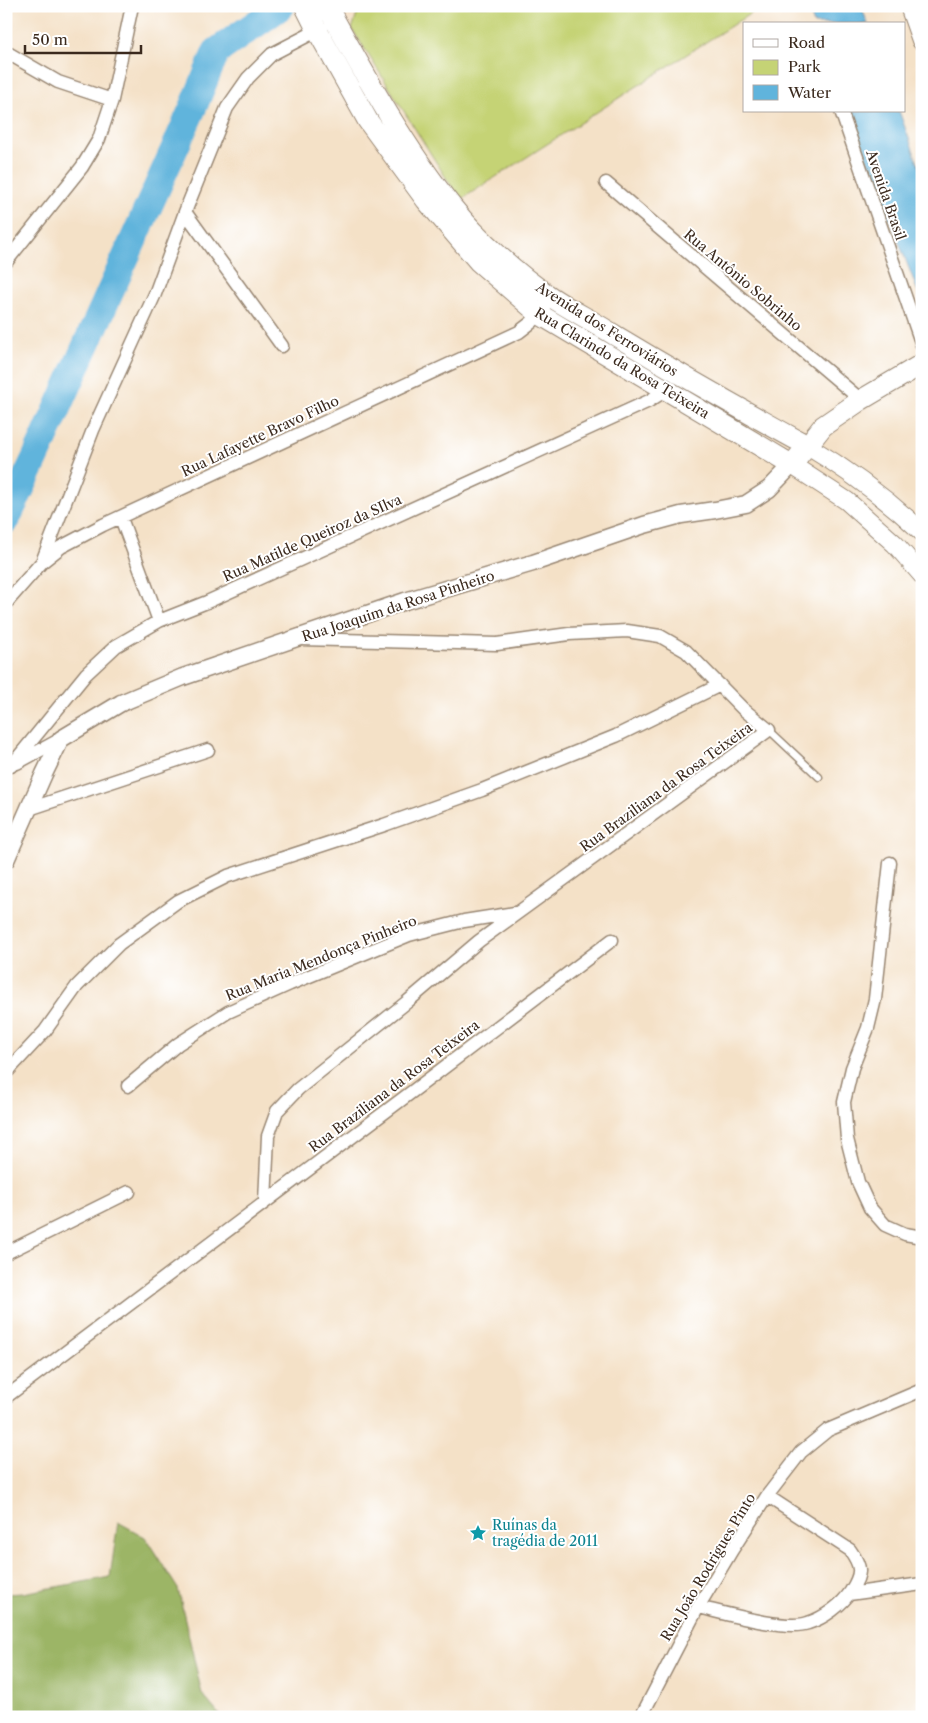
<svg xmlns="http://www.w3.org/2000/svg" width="928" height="1723" font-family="'Libre Caslon Text',serif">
	<rect width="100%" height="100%" fill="#fff"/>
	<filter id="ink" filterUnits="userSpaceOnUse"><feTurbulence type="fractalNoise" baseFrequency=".02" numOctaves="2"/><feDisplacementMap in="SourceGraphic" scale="10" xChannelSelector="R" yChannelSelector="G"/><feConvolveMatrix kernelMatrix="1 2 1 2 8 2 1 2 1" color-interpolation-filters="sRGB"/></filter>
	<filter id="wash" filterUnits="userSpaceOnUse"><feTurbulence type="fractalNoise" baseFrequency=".0096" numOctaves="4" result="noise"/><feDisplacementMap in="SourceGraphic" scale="20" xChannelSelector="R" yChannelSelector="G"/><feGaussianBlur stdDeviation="1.12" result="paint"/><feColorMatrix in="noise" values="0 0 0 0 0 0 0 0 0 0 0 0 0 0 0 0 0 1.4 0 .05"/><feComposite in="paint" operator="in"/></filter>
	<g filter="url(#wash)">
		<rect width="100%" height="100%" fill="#f4e1c7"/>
		<path fill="#c5d375" stroke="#807e4a" d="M360 6H762L460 200 352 29Z"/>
		<path fill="#9cb566" stroke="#6c7042" d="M118 1522 145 1537 178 1589 202 1694 221 1717H6V1594L23 1593 110 1577Z"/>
		<path fill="#60b4dc" stroke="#4e6f7d" d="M808 6H861L868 24H814Z
			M848 111H899L922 174V302Z"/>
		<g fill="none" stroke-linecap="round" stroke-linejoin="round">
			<path stroke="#60b4dc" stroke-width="28" d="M6 520 35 459 195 103 216 52 281 6"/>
		</g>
	</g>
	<g filter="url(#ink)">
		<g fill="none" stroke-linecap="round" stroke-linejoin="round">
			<g stroke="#988672" stroke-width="9">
				<path id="service" d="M769 730 819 777"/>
			</g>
			<g stroke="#988672" stroke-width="15">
				<path id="minor" d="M6 52 58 82 112 100
					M841 111 922 345
					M606 183 861 400
					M185 212 282 346
					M6 262 82 167 99 139 112 100 132 6
					M121 518 159 621
					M42 562 93 430 155 294 185 212 227 108 248 78 272 54 322 28
					M6 603 42 562 61 547 103 525 519 332 532 322 551 297
					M17 763 61 739
					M11 766 86 674 116 646 159 621 207 602 649 401 671 387
					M29 809 208 750
					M890 863 875 999 868 1028 852 1068 844 1102 847 1139 858 1182 870 1208 885 1225 905 1234 922 1237
					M6 1073 45 1031 77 986 119 944 178 901 228 876 384 825 482 790 616 736 720 685
					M128 1086 178 1044 228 1012 290 984 409 935 464 921 515 913
					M265 1202 268 1136 277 1111 298 1089 407 1002 479 941 769 730 743 709 686 651 660 636 627 631 569 634 497 644 301 639
					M6 1253 129 1192
					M6 1397 421 1085 612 940
					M849 1594 922 1584
					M698 1607C724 1613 786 1631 808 1623 824 1618 842 1605 851 1591 862 1573 862 1567 850 1550L767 1496
					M641 1717 698 1607 732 1550 767 1496 801 1452 828 1430 922 1390"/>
			</g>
			<g stroke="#988672" stroke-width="19">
				<path id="tertiary" d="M6 860 44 774 61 739 121 703 183 677 405 601 533 563 644 525 681 515 715 510 746 504 769 489 792 465"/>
			</g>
			<g stroke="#988672" stroke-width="20">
				<path id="secondary" d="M806 445C848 470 887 499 922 532
					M792 465 847 501 895 544 922 575"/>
			</g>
			<g stroke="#988672" stroke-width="22">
				<path id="primary" d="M305 6 317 30 368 121 426 200 479 262 539 314 792 465 823 426 861 400 922 364
					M327 6C365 75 404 147 453 208 477 238 519 276 551 297 572 311 595 322 616 336 679 374 742 410 806 445
					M910 6 922 40"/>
			</g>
			<use href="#service" stroke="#fff" stroke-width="6"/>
			<use href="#minor" stroke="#fff" stroke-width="12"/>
			<use href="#tertiary" stroke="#fff" stroke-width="16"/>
			<use href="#secondary" stroke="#fff" stroke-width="18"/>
			<use href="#primary" stroke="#fff" stroke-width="20"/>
		</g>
	</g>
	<defs>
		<g id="sight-bare" transform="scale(1.35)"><path d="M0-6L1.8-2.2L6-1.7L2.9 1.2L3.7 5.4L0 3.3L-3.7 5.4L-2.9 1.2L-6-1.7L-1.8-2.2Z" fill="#0f9aa8" stroke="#fff" stroke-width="2.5" paint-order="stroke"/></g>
	</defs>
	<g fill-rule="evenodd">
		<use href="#sight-bare" x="478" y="1533"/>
	</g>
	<g text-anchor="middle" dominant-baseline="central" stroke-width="4" stroke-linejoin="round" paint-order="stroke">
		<g font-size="14" fill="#3b2a1e" stroke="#fff">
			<text transform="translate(886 195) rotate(71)">Avenida Brasil</text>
			<text transform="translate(743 280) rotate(40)">Rua Antônio Sobrinho</text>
			<text transform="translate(607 329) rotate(32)">Avenida dos Ferroviários</text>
			<text transform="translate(622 363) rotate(31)">Rua Clarindo da Rosa Teixeira</text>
			<text transform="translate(260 436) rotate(-25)">Rua Lafayette Bravo Filho</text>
			<text transform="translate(312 538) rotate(-24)">Rua Matilde Queiroz da SIlva</text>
			<text transform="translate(398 606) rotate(-18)">Rua Joaquim da Rosa Pinheiro</text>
			<text transform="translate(666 787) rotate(-36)">Rua Braziliana da Rosa Teixeira</text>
			<text transform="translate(321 958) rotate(-22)">Rua Maria Mendonça Pinheiro</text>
			<text transform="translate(394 1086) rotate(-37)">Rua Braziliana da Rosa Teixeira</text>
			<text transform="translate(708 1567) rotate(-59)">Rua João Rodrigues Pinto</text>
		</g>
		<g font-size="14" fill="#0d838f" stroke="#fff" text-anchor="start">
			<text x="492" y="1525">Ruínas da<tspan x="492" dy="16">tragédia de 2011</tspan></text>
		</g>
	</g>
	<rect width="928" height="1723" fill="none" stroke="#fff" stroke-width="25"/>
	<rect x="743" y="22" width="162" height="90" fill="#ffffff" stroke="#b1aaa5"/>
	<rect x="753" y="39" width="25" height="8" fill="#ffffff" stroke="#b1aaa5"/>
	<text x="788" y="48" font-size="15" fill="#3b2a1e">Road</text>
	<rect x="753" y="60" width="25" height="15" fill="#c5d375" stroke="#b1aaa5"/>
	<text x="788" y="72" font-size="15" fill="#3b2a1e">Park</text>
	<rect x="753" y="85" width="25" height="15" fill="#60b4dc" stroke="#b1aaa5"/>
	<text x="788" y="98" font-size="15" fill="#3b2a1e">Water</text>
	<path d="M25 45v8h116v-8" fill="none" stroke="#3b2a1e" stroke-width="2.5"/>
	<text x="32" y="45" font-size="15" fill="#3b2a1e" stroke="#ffffff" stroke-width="4" paint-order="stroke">50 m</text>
</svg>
